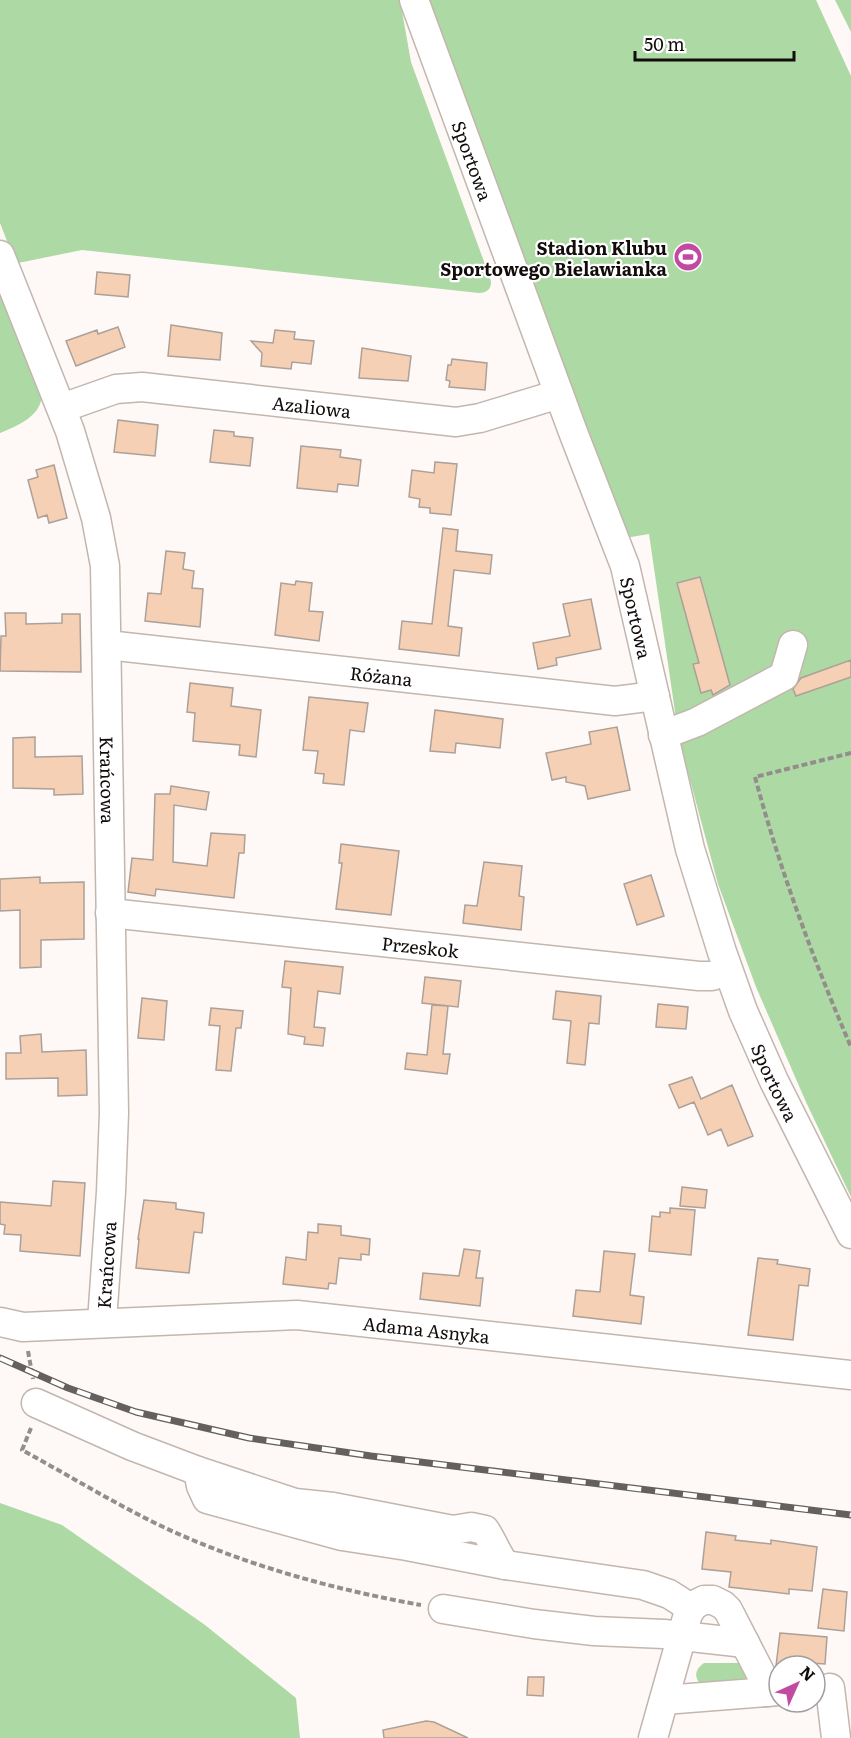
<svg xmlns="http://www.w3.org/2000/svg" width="851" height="1738" font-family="Literata,serif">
	<rect width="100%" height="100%" fill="#fef9f6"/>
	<path fill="#add9a4" d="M0 0H400L411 62 490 278C493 286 489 293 479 293L82 250 18 263 14 259 0 223Z
		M421 0H816L851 76V1197L806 1102 756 987 718 884 679 739 649 534 625 538Z
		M835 0H851V32Z
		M0 283 42 396C40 417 17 426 0 433Z
		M0 1503 62 1525 205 1625 296 1698 300 1738H0Z
		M704 1663H741L758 1680 702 1685C693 1678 695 1669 704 1663Z"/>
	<path fill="#f6d0b5" stroke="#aca098" stroke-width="1.5" d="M97 272 130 275 128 297 95 294Z
		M171 325 222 333 220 360 168 356Z
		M118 327 125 347 76 366 66 341 97 330 98 334Z
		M275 330 295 332 294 339 314 341 311 364 292 362 291 369 261 366 262 353 251 341 273 343Z
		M362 348 411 356 408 381 359 378Z
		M452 359 487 363 485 390 449 387 450 381 446 380 448 365H451Z
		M118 420 158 425 155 456 114 452Z
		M214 430 234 432V436L253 438 250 466 210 462Z
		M301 446 341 450 340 457 361 460 358 486 338 484 337 492 297 488Z
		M435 462 457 464 451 515 430 513V508L419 507 420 499 409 497 412 470 434 473Z
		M54 465 67 518 49 523 47 515 38 518 28 480 38 477 36 470Z
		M443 528 458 530 456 551 492 555 490 574 454 570 448 626 462 628 459 656 399 649 402 621 432 624Z
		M166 551 185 553 183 569 194 571 192 588 203 589 200 627 145 621 148 593 161 594Z
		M700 577 730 685 713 695 711 690 701 693 693 664 699 663 677 583Z
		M296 581 312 583 309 611 323 612 319 641 275 635 281 583 295 585Z
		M591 599 601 649 556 658 557 665 538 669 533 643 570 636 563 604Z
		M5 613H26V624L62 623V614H80L81 672 0 671 1 636H6Z
		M851 660V677L796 696 793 689 801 678Z
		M190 683 233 688 231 706 261 710 256 757 239 755 240 745 193 741 195 713 187 712Z
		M309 697 368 703 364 732 350 730 344 785 323 783 324 774 315 773 318 751 303 750Z
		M435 710 503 719 500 748 456 743 455 753 430 751Z
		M617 727 630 790 588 799 585 786 566 782V777L552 780 546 753 591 744 589 732Z
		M35 737V757L82 756 83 794 54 795V789L13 788V738Z
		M171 786 209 792 206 810 174 805 173 862 207 866 211 833 245 835 244 853H239L234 898 156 889 155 896 128 892 132 858 153 860 155 794H170Z
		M341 844 399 851 391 915 336 909 342 863H339Z
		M484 862 522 866 519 896 524 897 521 930 463 923 465 905 477 906Z
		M651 875 664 916 637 925 624 884Z
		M40 877V883L84 882V939L41 940V967L20 968V910L0 911V879Z
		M285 961 343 967 340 994 318 991 314 1027 325 1028 323 1046 304 1044 305 1037 288 1034 291 988 282 987Z
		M425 977 461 981 458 1007 422 1003Z
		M556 991 601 996 599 1024 589 1023 585 1065 567 1063 571 1021 553 1019Z
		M142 998 167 1001 164 1040 138 1038Z
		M658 1004 688 1007 686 1029 656 1027Z
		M432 1005 448 1006 443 1054H450L447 1074 405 1069 407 1053 427 1055Z
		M211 1008 243 1011 241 1028H236L231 1071 216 1070 220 1026 209 1025Z
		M41 1034 42 1052 86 1050 87 1095 58 1096V1078L6 1079V1053H21L20 1036Z
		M692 1077 701 1099 732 1085 753 1136 728 1146 721 1129 708 1135 694 1102 679 1108 669 1085Z
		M53 1181 85 1183 80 1256 20 1251 21 1235 4 1234 5 1225 0 1224V1202L51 1206Z
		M682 1187 707 1190 705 1208 680 1206Z
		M144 1200 176 1203V1209L204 1213 202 1233 194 1232 189 1273 136 1268 139 1239H138Z
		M670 1208 695 1210 691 1255 649 1251 652 1216 660 1217V1212L670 1213Z
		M318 1224 341 1226V1235L370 1239 369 1255 361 1254V1260L339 1258 336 1284 329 1283 328 1289 283 1284 286 1257 306 1260 308 1232 318 1233Z
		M464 1249 480 1251 476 1278H483L480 1306 420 1299 423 1273 459 1276Z
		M604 1251 635 1254 630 1295 644 1297 641 1324 573 1316 576 1290 600 1292Z
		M758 1258 778 1260 777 1264 810 1269 808 1286 799 1285 793 1340 748 1335Z
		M706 1532 736 1536 735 1540 771 1544V1540L817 1547 812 1591 789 1589V1594L729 1587 731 1572 702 1569Z
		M823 1589 847 1592 844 1631 818 1628Z
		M780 1633 827 1637 825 1664 811 1663V1666H776Z
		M528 1677H544L543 1696 527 1695Z
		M426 1721 434 1722 468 1738H384L383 1730Z"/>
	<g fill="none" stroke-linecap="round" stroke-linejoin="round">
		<g stroke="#c2b6ae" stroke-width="31">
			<g id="minor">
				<path id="s1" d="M414 0 573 432 625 566 690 849 722 952 743 1011 774 1081 851 1234"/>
				<path id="s2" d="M0 255 70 431 96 518 105 566 114 1113 111 1192 102 1322"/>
				<path id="s3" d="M62 408 116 389 142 387 456 422 480 418 559 394"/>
				<path id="s4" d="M107 645 615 701 655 696"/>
				<path d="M663 735 697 722 784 676 793 645"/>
				<path id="s5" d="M110 913 699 976H712L728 971"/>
				<path id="s6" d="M0 1322 23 1327 297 1315 851 1375"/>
				<path d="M36 1403 132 1446 198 1471 201 1486 207 1499 342 1536 407 1546 505 1565 643 1585 669 1594 691 1608"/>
				<path d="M198 1471 295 1503 333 1507 453 1530 471 1527 485 1530C493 1542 497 1554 505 1565"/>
				<path d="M443 1609 534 1624 594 1631 664 1634 745 1643"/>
				<path d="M830 1688 836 1738"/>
				<path d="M664 1700 779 1691"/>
				<path d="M653 1738 688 1614 694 1605 704 1600H713L723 1605 728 1610 764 1680 767 1692"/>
			</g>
		</g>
		<path stroke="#938e8b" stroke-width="4" stroke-dasharray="6 3" stroke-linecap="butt" d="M851 753 755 777C780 870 813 959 851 1047
			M28 1351 33 1379
			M31 1428 22 1450C68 1475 112 1502 159 1525 241 1564 331 1589 421 1605"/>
		<use href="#minor" stroke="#fff" stroke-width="28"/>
		<g stroke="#65605e" stroke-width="7">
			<path id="rail" d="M0 1358 68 1388 136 1412 249 1438 371 1456 851 1515"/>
		</g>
		<use href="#rail" stroke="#fff" stroke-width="4.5" stroke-dasharray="14" stroke-linecap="butt"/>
	</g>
	<defs>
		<g id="stadium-disc" transform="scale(1.5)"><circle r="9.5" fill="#c14ba1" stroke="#fff"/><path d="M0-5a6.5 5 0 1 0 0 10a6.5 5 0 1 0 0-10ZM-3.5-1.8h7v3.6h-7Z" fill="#fff"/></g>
	</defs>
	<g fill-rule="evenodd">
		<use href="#stadium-disc" x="688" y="257"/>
	</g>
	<g text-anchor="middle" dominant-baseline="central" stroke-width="4.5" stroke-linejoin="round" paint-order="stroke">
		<g font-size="18" fill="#120d0b" stroke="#fff">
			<text stroke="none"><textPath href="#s1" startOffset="171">Sportowa</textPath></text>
			<text stroke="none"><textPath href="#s3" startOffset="254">Azaliowa</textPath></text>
			<text stroke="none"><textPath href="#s1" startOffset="657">Sportowa</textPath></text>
			<text stroke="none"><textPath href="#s4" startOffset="276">Różana</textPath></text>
			<text stroke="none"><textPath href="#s2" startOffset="543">Krańcowa</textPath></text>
			<text stroke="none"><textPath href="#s5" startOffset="312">Przeskok</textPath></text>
			<text stroke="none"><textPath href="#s1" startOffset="1143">Sportowa</textPath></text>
			<text transform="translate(106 1265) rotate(-86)">Krańcowa</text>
			<text stroke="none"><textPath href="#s6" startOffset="428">Adama Asnyka</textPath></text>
		</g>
		<g font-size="18" font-weight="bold" fill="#120d0b" stroke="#fff" text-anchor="end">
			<text x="667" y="247">Stadion Klubu<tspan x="667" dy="21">Sportowego Bielawianka</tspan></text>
		</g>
	</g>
	<g transform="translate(797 1684) rotate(45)"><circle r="28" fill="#ffffff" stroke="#a09e9d" stroke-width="1.5"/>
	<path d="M0-4.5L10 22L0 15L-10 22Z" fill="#c14ba1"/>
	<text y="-9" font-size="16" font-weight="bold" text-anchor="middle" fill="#120d0b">N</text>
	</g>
	<path d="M635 51v9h159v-9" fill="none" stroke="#120d0b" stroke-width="3"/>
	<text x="644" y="51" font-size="18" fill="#120d0b" stroke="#ffffff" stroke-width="4.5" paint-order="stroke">50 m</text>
</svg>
